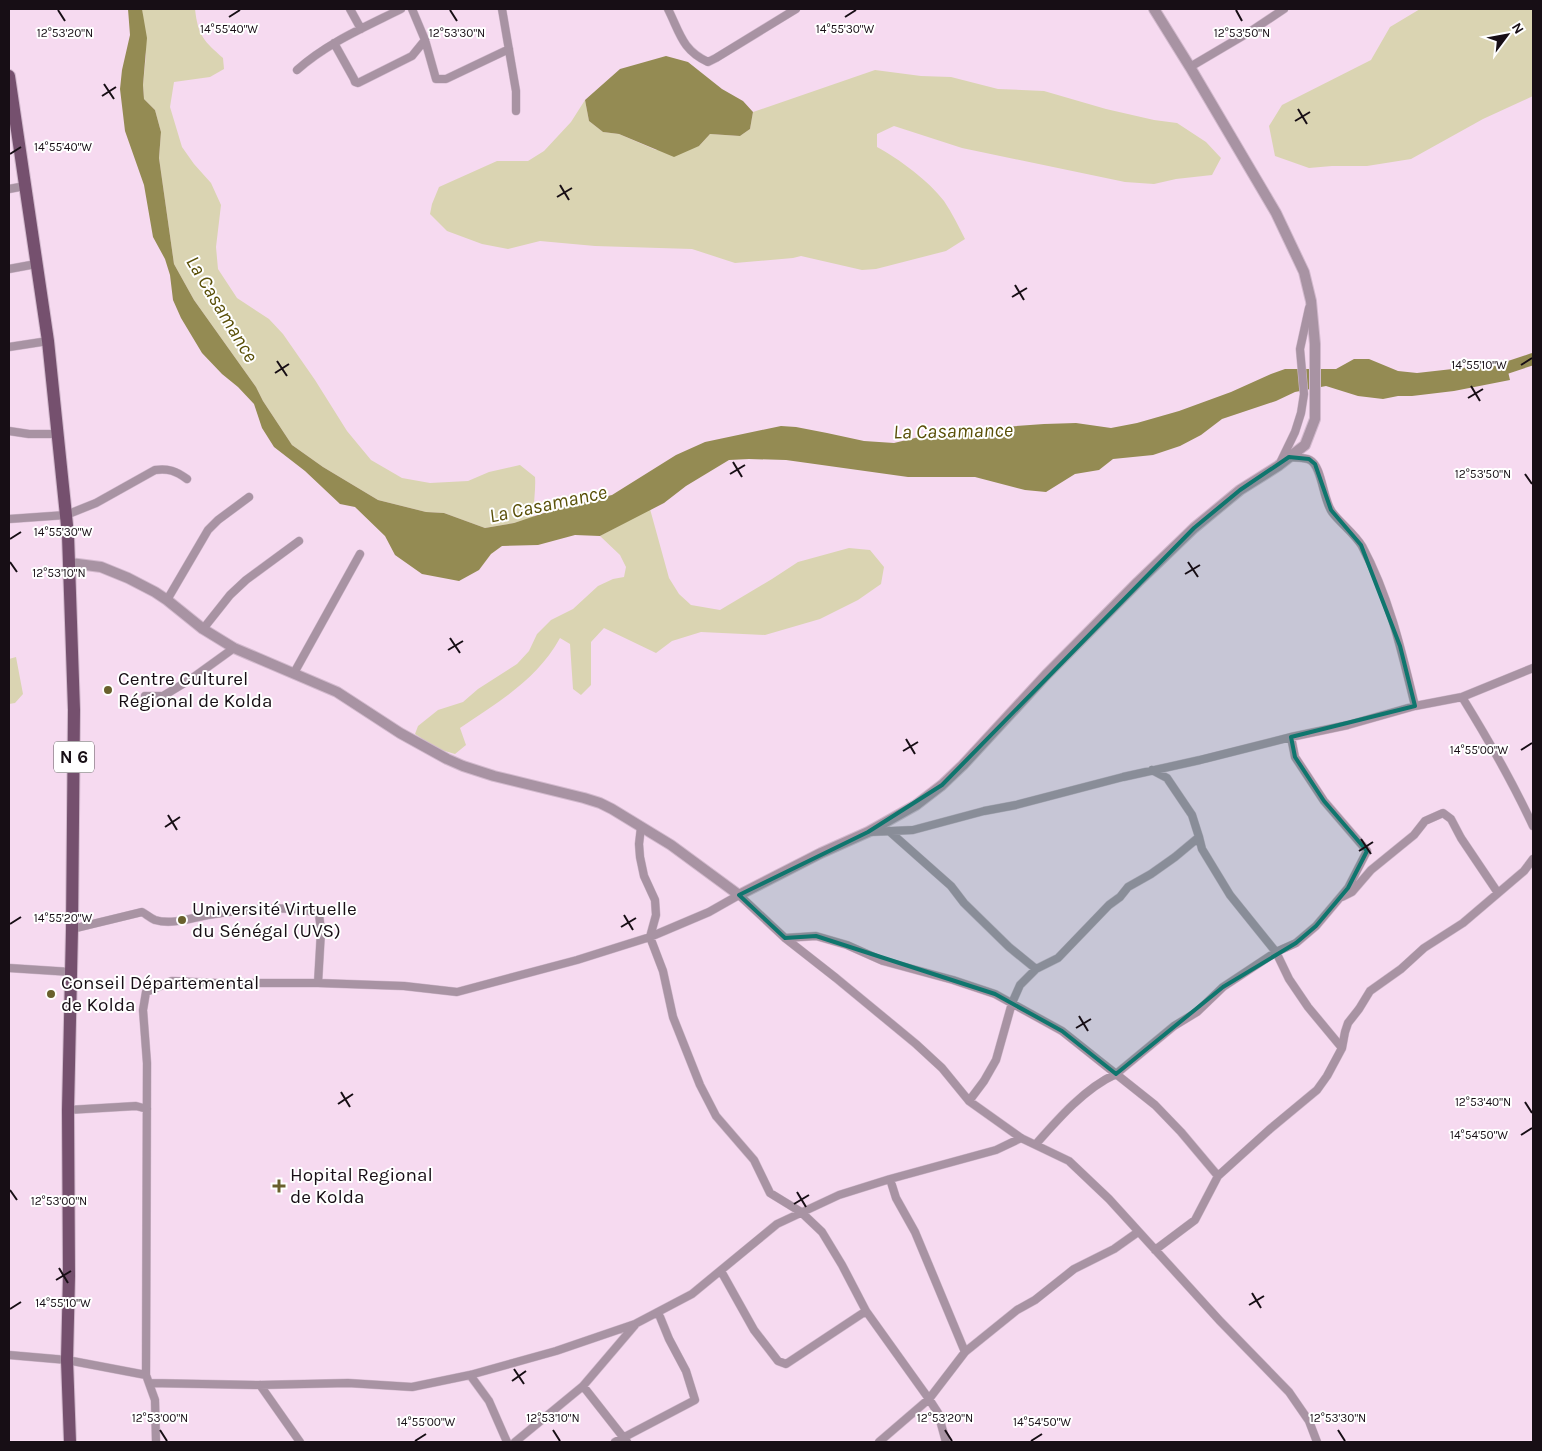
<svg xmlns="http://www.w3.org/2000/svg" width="1542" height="1451" font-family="Karla,sans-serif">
	<rect width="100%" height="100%" fill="#f6daf0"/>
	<path fill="#dad4b2" d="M142 9H195C198 36 204 41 223 58L224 69 210 77 174 82 170 107 182 147 194 164 211 183 221 205 216 247 218 269 237 298 269 319 283 334 315 380 347 431 371 460 402 478 430 483 468 481 489 472 520 465 535 477C536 490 533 503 534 517L514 523 485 528 444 513 426 512 378 500 323 467 292 445 263 401 256 387 194 300 174 264 159 158 161 132 155 110 144 99 143 85 146 55Z
		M1420 9H1533V96L1483 119 1411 159 1367 166H1332L1309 168 1275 156 1269 126 1282 105 1371 60 1390 27Z
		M875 70 921 76 951 77 998 89 1044 91 1106 109 1154 120 1177 123 1206 142 1221 158 1212 175 1176 179 1154 184 1125 182 962 148 894 126 877 134V147C898 158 930 182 944 201 952 213 959 227 965 239L946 251 876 269 862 270 801 256 793 258 735 263 692 249 595 246 540 241 508 249 482 244 447 231 430 214 432 204 439 187 497 161H528L544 151 571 122 585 100 589 121 603 132 619 134 656 150 699 146 710 134 740 136 750 129 753 112Z
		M650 509 669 578 679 594 691 605 720 610 772 579 798 562 849 548 870 550 884 567 881 584 858 600 820 619 765 635 701 632 672 641 656 653 604 628 591 642V685L581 695 573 689 570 644 560 638C536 681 499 701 460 728L466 745 455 754 438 749 415 734 418 726 438 710 463 702 478 689 517 664 529 651 537 634 551 620 573 609 598 586 613 579 624 577 626 567 620 555 600 536Z
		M16 657 23 694 15 703 9 704V659Z"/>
	<path fill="#948b53" d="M128 9H142L147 38 143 85 144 99 155 110 161 132 159 158 174 264 194 300 256 387 263 401 292 445 323 467 378 500 426 512 444 513 485 528 514 523 556 509 612 495 676 455 705 442 781 426 796 427 827 433 864 441 894 443 940 432H968L1004 427 1044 424 1076 423 1111 428 1137 423 1179 411 1231 392 1271 374 1285 369H1336L1354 359H1369L1398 371 1417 373 1506 363 1510 380 1454 391 1412 396H1398L1383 399 1358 396 1326 386 1295 392 1276 401 1222 419 1201 435 1180 446 1153 455 1113 459 1099 470 1075 474 1046 492 1025 490 975 477H908L786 460 749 459 729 460 686 486 664 503 600 536 575 535 538 545 502 546 491 554 479 570 459 581 422 574 395 555 385 536 355 507 340 504 305 471 274 447 262 428 254 404 238 387 222 374 202 353 181 318 173 300 170 275 165 259 153 237 144 185 125 131 120 89 122 70 130 35Z
		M666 56 688 62 722 89 743 101 753 112 750 129 740 136 710 134 699 146 674 157 619 134 603 132 589 121 585 100 620 69Z"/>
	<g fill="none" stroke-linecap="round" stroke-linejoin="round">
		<path stroke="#948b53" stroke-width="12" d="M1491 373 1533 359"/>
		<g stroke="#d2b9cd" stroke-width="9">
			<path id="minor" d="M350 9 361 29
				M412 9 425 40 436 79H446L509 49
				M502 9 516 91V111
				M668 9C680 33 682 50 708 62L716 58 796 9
				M334 43 354 79 355 82 358 83 412 56 425 40
				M1190 67 1251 31 1284 9
				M297 70C327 43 365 27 401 9
				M9 189 25 186
				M9 269 36 264
				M9 347 48 341
				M9 431 29 434H58
				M1287 457C1294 458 1304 457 1310 460 1322 466 1323 500 1332 512 1341 524 1354 533 1362 546 1389 596 1402 652 1415 706
				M1281 461 1295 432 1301 413 1304 394 1300 349 1309 308
				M9 519 66 515 96 503 155 470C168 468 176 471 187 479
				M167 600 208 530 218 520 249 497
				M203 629 230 595 246 580 299 541
				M294 673 360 554
				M145 696H163L191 679 234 648
				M1462 697C1488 739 1512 781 1533 826
				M1152 770 1167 778 1192 815 1199 837 1202 849 1230 895 1276 952 1289 979 1308 1007 1342 1048 1327 1076 1317 1090 1270 1129 1218 1176 1195 1220 1155 1250
				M641 827 639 844 640 857 644 876 655 900 656 915 650 937 663 971 673 1017 700 1085 716 1116 754 1160 770 1193 801 1212 822 1232 842 1265 866 1311 929 1399 938 1413 946 1442
				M889 831 951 886 964 903 1009 947 1036 969
				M870 832 913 830 984 811 1016 805 1123 777 1200 760 1291 737 1348 725 1415 706 1462 697 1533 668
				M1342 897 1352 892 1371 870 1414 835 1425 821 1443 813 1451 819 1461 838 1498 893
				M72 929 142 912C146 914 150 918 155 920 172 925 191 918 208 915 236 910 294 904 319 914L321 931 318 983
				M785 938 816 936 847 945 883 961 953 980 995 994 1062 1031 1155 1105 1181 1132 1218 1176
				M9 968 71 972
				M1342 1048 1345 1032 1348 1023 1359 1009 1370 991 1401 969 1424 948 1463 923 1524 871 1533 859
				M969 1101 984 1081 996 1060 1012 1003 1020 985 1036 969 1058 958 1109 905 1120 897 1128 887 1151 874 1175 857 1199 837
				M68 1110 136 1106 147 1109
				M1036 1144C1058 1119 1085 1088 1116 1074L1174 1026 1197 1012 1223 987 1276 952 1296 943 1316 926 1348 888 1367 851 1324 801 1295 757 1291 737
				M890 1179 896 1198 915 1232 965 1352
				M721 1271 754 1330 778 1361 786 1364 866 1311
				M9 1355 67 1360 146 1375
				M470 1375 489 1401 507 1442
				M149 1383 260 1385 348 1383 412 1387 470 1375 556 1351 635 1324 692 1294 777 1224 839 1195 890 1179 996 1150 1021 1138
				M260 1385 300 1442
				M583 1386 627 1442
				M156 1442 155 1400 146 1375 147 1063 143 1010 146 992 172 981 216 983H318L404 986 457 992 577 960 650 937 709 912 739 895 785 938 836 978 916 1044 942 1068 969 1101 1021 1138 1069 1161 1109 1199 1220 1321 1289 1392 1309 1421 1317 1442
				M515 1442 583 1386 635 1325
				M615 1442 695 1400 686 1371 669 1339 658 1312
				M879 1442 929 1399 965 1352 1017 1310 1035 1300 1074 1269 1114 1249 1138 1232"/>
		</g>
		<g stroke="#d2b9cd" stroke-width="12">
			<path id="tertiary" d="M70 563 101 567 128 578 155 592 167 600 203 629 234 648 337 692 400 733 447 759 463 766 494 776 584 798 600 803 612 809 671 845 739 895 821 853 868 832 916 805 942 785 963 765 1047 674 1138 582 1194 528 1240 490 1278 466 1305 445 1315 419V344L1311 301 1304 272 1276 213 1190 67 1154 9"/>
		</g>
		<g stroke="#d2b9cd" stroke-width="14">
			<path id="primary" d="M9 76 48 341 68 535 74 710 72 929 68 1110 69 1276 67 1360 70 1442"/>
		</g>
		<use href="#minor" stroke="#a893a3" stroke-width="8"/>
		<use href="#tertiary" stroke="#a893a3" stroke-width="10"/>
		<use href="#primary" stroke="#75506e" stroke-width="12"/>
	</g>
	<path fill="#0f766e" fill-opacity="0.2" stroke="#0f766e" stroke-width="4" stroke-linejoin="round" d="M1289 457 1309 459 1315 464 1331 510 1361 545 1400 646 1415 706 1291 737 1295 757 1324 801 1367 851 1348 888 1316 926 1296 943 1223 987 1116 1074 1062 1031 995 994 816 936 785 938 739 895 868 832 942 785 1194 528 1240 490Z"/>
	<path fill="none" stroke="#170e15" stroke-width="2" d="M58 10 65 21M450 10 457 21M1236 10 1242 21M229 17 240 10M845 17 856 10M104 84 114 99M102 96 116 87M1298 109 1307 124M1295 121 1310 112M10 154 21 147M560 185 569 200M557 197 572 188M1015 285 1024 300M1012 297 1027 288M277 361 287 376M1521 365 1532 358M275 373 289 364M1471 386 1480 401M1468 398 1483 389M733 462 742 477M730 474 745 465M1525 474 1532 484M10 539 21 532M10 562 17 572M1188 562 1198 577M1185 574 1200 565M450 638 460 653M448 650 463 641M906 739 915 754M1521 750 1532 743M903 751 918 742M168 815 177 830M165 827 180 817M1361 839 1371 854M1359 851 1373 842M624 915 633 930M10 924 21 917M621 927 636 918M1079 1016 1088 1031M1076 1028 1091 1019M341 1092 350 1107M1525 1102 1532 1113M338 1104 353 1094M1521 1135 1532 1128M10 1190 17 1200M797 1192 806 1207M794 1204 809 1195M59 1268 68 1283M56 1280 71 1271M1252 1293 1261 1308M1249 1305 1264 1296M10 1309 21 1302M514 1369 524 1384M512 1381 526 1371M160 1430 167 1441M553 1430 560 1441M945 1430 952 1441M1338 1430 1345 1441M415 1441 426 1434M1031 1441 1042 1434"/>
	<g fill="#69602d" stroke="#fff" stroke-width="2">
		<circle cx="108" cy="690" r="5"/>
		<circle cx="182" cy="920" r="5"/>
		<circle cx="51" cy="994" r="5"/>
		<path d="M276.5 1178.5h5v5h5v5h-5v5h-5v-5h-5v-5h5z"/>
	</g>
	<g text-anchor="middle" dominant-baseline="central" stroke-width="4" stroke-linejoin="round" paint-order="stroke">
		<rect fill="#fff" stroke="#5d565b" stroke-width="1" x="54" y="741.5" width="40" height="31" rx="4"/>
		<g font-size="18" font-weight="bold" fill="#170e15">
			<text x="74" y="757">N 6</text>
		</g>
		<g font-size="19" fill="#170e15" stroke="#fff" text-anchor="start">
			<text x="118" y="679">Centre Culturel<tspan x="118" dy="22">Régional de Kolda</tspan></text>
			<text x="192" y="909">Université Virtuelle<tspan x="192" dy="22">du Sénégal (UVS)</tspan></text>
			<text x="61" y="983">Conseil Départemental<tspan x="61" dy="22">de Kolda</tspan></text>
			<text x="290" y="1175">Hopital Regional<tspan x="290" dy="22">de Kolda</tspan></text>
		</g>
		<g font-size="20" font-style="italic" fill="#594f07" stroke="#fff">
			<text transform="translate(222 309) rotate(59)">La Casamance</text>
			<text transform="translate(953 431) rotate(-1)">La Casamance</text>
			<text transform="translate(548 504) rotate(-12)">La Casamance</text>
		</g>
	</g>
	<g font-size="12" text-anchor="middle" fill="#170e15" stroke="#fff" stroke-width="4" stroke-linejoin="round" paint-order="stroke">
		<text x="229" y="33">14°55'40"W</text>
		<text x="845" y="33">14°55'30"W</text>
		<text x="65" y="37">12°53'20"N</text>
		<text x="457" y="37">12°53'30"N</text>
		<text x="1242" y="37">12°53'50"N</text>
		<text x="63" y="151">14°55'40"W</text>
		<text x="1479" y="369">14°55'10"W</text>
		<text x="1483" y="478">12°53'50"N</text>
		<text x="63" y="536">14°55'30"W</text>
		<text x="59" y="577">12°53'10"N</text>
		<text x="1479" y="754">14°55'00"W</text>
		<text x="63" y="922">14°55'20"W</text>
		<text x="1483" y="1106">12°53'40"N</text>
		<text x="1479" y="1139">14°54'50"W</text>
		<text x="59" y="1205">12°53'00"N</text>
		<text x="63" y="1307">14°55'10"W</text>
		<text x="160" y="1422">12°53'00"N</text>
		<text x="553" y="1422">12°53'10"N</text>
		<text x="945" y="1422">12°53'20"N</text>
		<text x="1338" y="1422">12°53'30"N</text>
		<text x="426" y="1426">14°55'00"W</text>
		<text x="1042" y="1426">14°54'50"W</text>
	</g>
	<rect width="1542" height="1451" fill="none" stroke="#170e15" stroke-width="20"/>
	<g transform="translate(1507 35) rotate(58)" stroke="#ffffff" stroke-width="4" paint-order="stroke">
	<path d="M0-4L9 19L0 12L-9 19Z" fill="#170e15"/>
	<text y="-8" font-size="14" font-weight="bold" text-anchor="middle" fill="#170e15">N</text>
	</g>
</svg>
